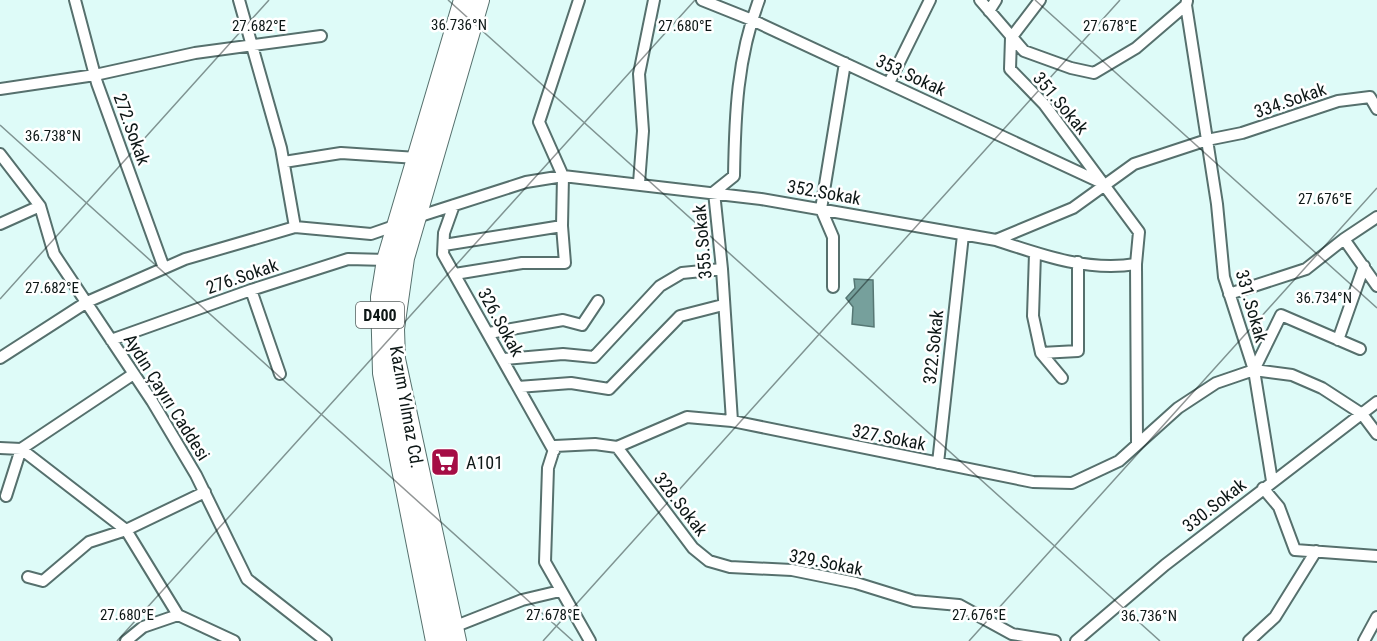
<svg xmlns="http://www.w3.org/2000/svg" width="1377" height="641" font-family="'Roboto Condensed',sans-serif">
	<rect width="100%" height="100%" fill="#defbf8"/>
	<path fill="#76a09c" stroke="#567774" stroke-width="1.5" d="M854 279 873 280 874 327 852 324 853 307 846 298 855 288Z"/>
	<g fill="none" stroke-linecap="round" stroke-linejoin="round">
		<g stroke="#56706d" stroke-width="14">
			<path id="street" d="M75 0 97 83 164 268
				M239 0 281 148 295 227
				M702 0 752 20 1102 183
				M980 0 1024 51 1071 68 1094 73 1136 48 1186 5 1187 1
				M1186 5 1217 204 1224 277 1254 370 1272 481
				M989 11 996 0
				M889 83 930 0
				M0 89 95 75 195 53 321 36
				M0 154 40 206 54 254 152 401 196 475 247 579 326 641
				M284 162 341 153 417 158
				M639 183 643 131 639 74 654 0
				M454 205 444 233 443 254 554 451
				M417 217 526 182 563 176 761 199 996 240 1073 208 1134 164 1207 140 1242 133 1338 101 1370 97 1377 109
				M1377 217 1344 239 1377 286
				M0 224 40 206
				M996 240C1041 255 1088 272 1136 264L1139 232 1044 104 1010 69 1011 38 1040 0
				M444 245 562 226 563 176 539 122 579 0
				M1035 253 1033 316 1041 353 1062 378
				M1136 264 1137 443
				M455 274 522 263H565L562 226
				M833 287V237L821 209 845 63
				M251 290 280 374
				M1229 294 1306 269 1344 239
				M489 333 563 320 582 325 598 301
				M111 340 251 290 348 259 387 260
				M1338 340 1364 266
				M1041 353 1078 351V262
				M0 358 87 302 185 259 295 227 371 234 397 225
				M504 359 563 354 594 357 660 286 682 273 722 269
				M1254 370 1281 315 1360 349
				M518 387 571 383 609 389 680 316 723 305
				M732 421 722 269 714 192 734 176C735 115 737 58 759 0
				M617 447 693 548 709 561 730 567 792 570 856 583 914 601 959 605 1012 634 1055 641
				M0 448 21 449 126 530 205 492
				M938 463 963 235
				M1263 488 1279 507 1295 550 1377 556
				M6 496 21 449 132 375
				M28 577 43 581 89 542 126 530 178 615 234 641
				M451 628 522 600 560 591
				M126 641 143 627 178 615
				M590 641 545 562 548 468 555 446 595 444 617 447 687 417 732 421 1033 482 1072 483 1119 461 1178 408 1216 383 1254 370 1292 375 1322 388 1362 414 1377 434
				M1076 641 1165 565 1377 402
				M1249 641 1275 617 1316 551
				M1364 641 1377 617"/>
		</g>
		<g stroke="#56706d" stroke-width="22">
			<path id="highway" d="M436 641 383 373 381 297 387 260 464 0
				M456 641 395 359 394 329 404 258 479 0"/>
		</g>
		<use href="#street" stroke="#fff" stroke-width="10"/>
		<use href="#highway" stroke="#fff" stroke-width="20"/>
	</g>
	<path fill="none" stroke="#0d1716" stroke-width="1.5" stroke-opacity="0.45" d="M448 0 1160 641M1035 0 1377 308M0 125 573 641M0 299 269 0M117 641 695 0M543 641 1120 0M969 641 1377 188"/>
	<defs>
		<g id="supermarket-square" transform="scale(1.5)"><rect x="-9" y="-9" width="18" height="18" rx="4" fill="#a50d45" stroke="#fff"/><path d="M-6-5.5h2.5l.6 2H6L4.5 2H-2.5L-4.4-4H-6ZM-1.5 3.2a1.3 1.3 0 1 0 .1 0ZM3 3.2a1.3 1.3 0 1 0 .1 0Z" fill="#fff"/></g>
	</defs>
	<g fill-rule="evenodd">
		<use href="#supermarket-square" x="445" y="462"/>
	</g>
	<g text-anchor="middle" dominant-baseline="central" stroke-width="5" stroke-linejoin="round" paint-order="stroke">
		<rect fill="#fff" stroke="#565d5c" stroke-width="1.5" x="356" y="302" width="48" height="26" rx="4.5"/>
		<g font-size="16" font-weight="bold" fill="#0d1716">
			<text x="380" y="315">D400</text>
		</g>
		<g font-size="18" fill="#0d1716" stroke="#fff">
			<text transform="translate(911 75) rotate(25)">353.Sokak</text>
			<text transform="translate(1290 100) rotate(-19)">334.Sokak</text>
			<text transform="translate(1061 103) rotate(50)">351.Sokak</text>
			<text transform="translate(132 129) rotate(70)">272.Sokak</text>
			<text transform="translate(824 192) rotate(10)">352.Sokak</text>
			<text transform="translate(702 242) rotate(-95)">355.Sokak</text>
			<text transform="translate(242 276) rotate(-19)">276.Sokak</text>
			<text transform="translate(1252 306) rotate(74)">331.Sokak</text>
			<text transform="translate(501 322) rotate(61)">326.Sokak</text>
			<text transform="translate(933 347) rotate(-84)">322.Sokak</text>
			<text transform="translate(167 397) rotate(58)">Aydın Çayırı Caddesi</text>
			<text transform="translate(407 407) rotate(80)">Kazım Yılmaz Cd.</text>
			<text transform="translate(889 437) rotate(11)">327.Sokak</text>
			<text transform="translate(681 504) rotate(52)">328.Sokak</text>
			<text transform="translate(1214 505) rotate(-38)">330.Sokak</text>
			<text transform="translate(826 562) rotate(11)">329.Sokak</text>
		</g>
		<g font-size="18" fill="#0d1716" stroke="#fff" text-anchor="start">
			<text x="466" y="462">A101</text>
		</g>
	</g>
	<g font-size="15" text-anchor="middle" fill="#0d1716" stroke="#fff" stroke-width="5" stroke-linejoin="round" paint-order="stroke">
		<text x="459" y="30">36.736°N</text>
		<text x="259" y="31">27.682°E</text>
		<text x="685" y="31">27.680°E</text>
		<text x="1110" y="31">27.678°E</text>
		<text x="53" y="141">36.738°N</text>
		<text x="1325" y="204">27.676°E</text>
		<text x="52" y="293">27.682°E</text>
		<text x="1324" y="303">36.734°N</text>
		<text x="127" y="620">27.680°E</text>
		<text x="553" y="620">27.678°E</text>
		<text x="979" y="620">27.676°E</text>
		<text x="1149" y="621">36.736°N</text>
	</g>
</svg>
